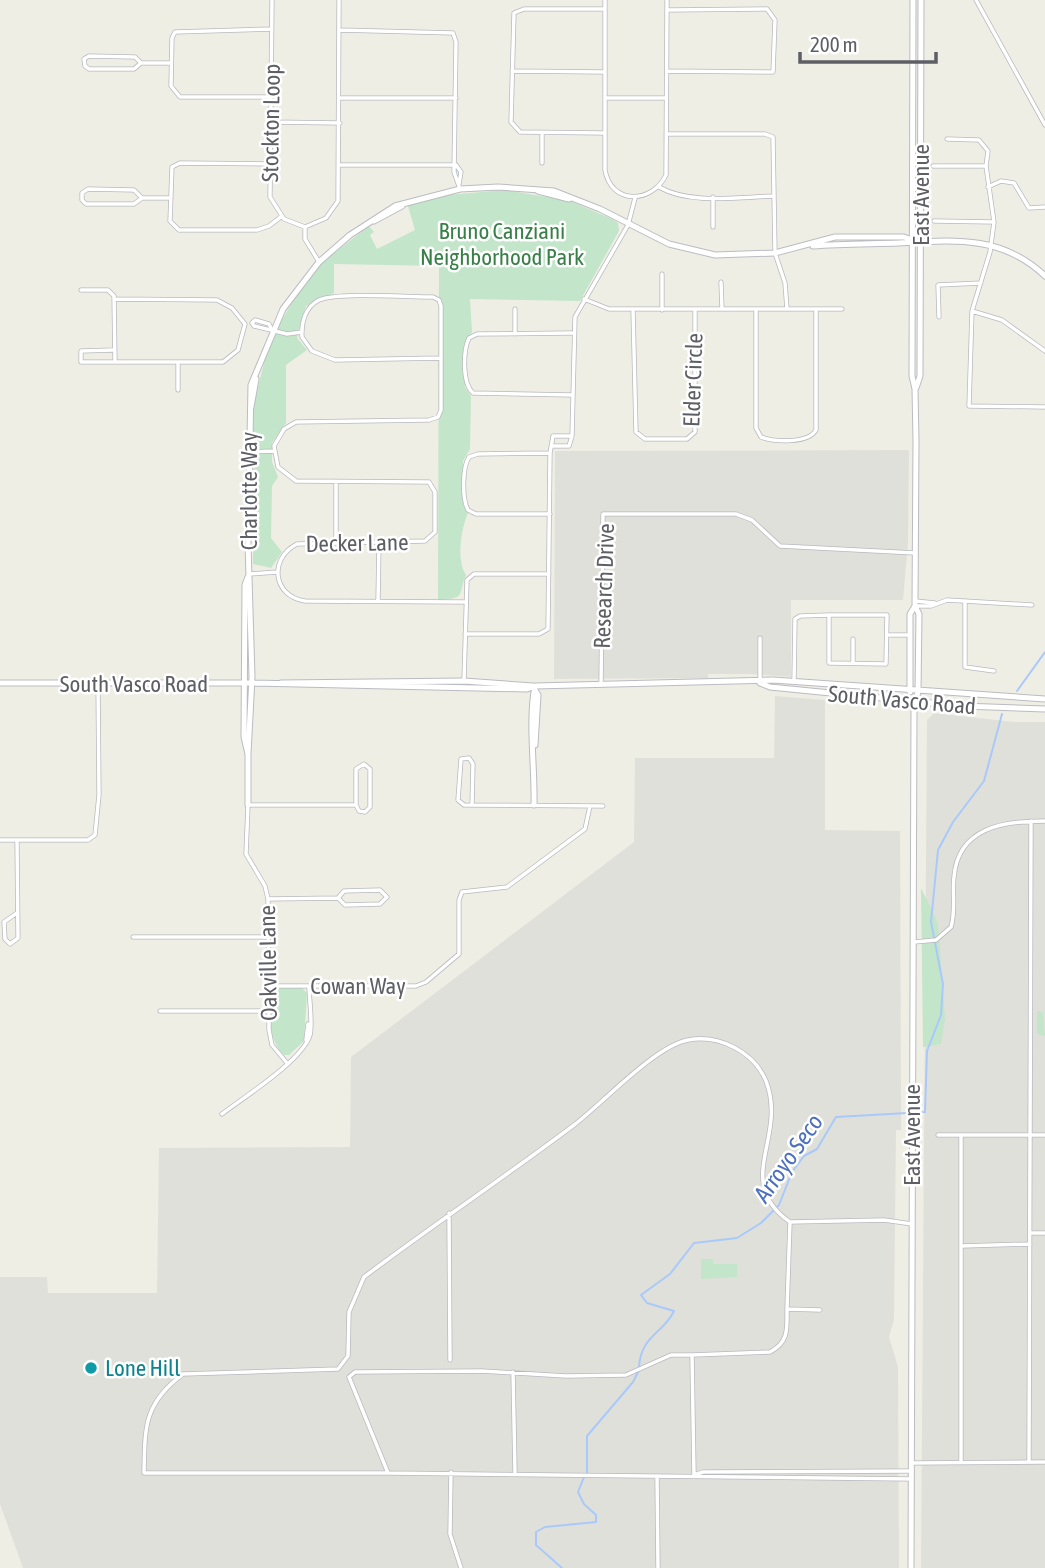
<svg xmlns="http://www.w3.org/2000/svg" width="1045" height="1568" font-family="'Asap Condensed',sans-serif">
	<rect width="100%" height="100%" fill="#efeee5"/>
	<path fill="#e0e0da" d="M909 450 908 543 903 600H791V677L751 674H708V678L554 679 555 451Z
		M775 696 825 700V830L900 831 901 1119V1130H896L894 1320 889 1337 898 1367 899 1568H23L0 1504V1277H47L48 1293H157L159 1148 350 1147 351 1057 634 842 635 758H774Z
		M934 713 1014 722H1045V1568H921L927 720Z"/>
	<path fill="#c3e5c9" d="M505 190 570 201 612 219 618 223 619 231 580 301 470 299 472 332 464 346 465 387 471 396 470 449 463 461V505L468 513C461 529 456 560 466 575 457 596 467 598 438 600L439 266 334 264V293L306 306 297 338 307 350 286 365V423L272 443V462L278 477 272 486 271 538 282 552 271 568 253 564V408L269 342 304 282 324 261 369 226 374 232 370 235 377 249 415 230 408 206 447 195Z
		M921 888 938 923 945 1019 941 1044 923 1047Z
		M279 987H301L307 993 304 1041 289 1055H284C267 1038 270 1016 271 994Z
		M1037 1011 1043 1012 1045 1036 1037 1034Z
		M701 1259H713V1264H737V1277L701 1279Z"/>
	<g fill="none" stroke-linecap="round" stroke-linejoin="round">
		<path stroke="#a9c9fb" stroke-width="2" d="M1017 691 1045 652
			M639 1367C641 1335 664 1333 674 1311L647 1303 641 1295 670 1274 694 1243 737 1238 761 1223 779 1205 792 1172 804 1156 817 1149 836 1117 925 1112 927 1051 941 1015 943 984 931 922 938 850 953 822 984 781 1002 714
			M587 1473V1436L633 1382 638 1372
			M562 1568 536 1545V1532L545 1527 596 1522V1515L584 1504 578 1492 584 1477"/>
		<g stroke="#b8b9be" stroke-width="5">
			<path id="street" d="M272 0 270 197 284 219 305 227 326 218 338 201 339 0
				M605 0V170C611 205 652 204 666 175L667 0
				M976 0 1045 125
				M604 9H524L514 13 511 122 520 132 604 133
				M340 30 453 33 456 42 454 172 460 189
				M141 63 134 69H89L85 66 84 59 89 56 135 57 141 63H171
				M512 71 604 72
				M667 71 773 72 775 20 767 9 668 10
				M271 97H180L171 86 172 38 175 32 272 29
				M339 98H456
				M605 98H666
				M271 122 340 123
				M542 133V163
				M666 134H765L773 137 775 253 785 283 787 309
				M947 139 979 140 988 151 986 166 994 222 990 252 972 311 969 406 1045 407
				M271 164 180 163 172 167 170 221 179 230H257L269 226 282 216
				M340 165H456
				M456 165 461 172 459 184
				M933 166H986
				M659 187C690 205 739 197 774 196
				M988 187 1001 181 1014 183 1029 208 1045 207
				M713 197V227
				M142 198 134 204H86L82 200V193L88 189 134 190 142 198H170
				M934 221 994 222
				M305 227V239L319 262
				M662 274V310
				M721 282 722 309
				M81 290H108L114 296 115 362H223L238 350 245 324 232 308 217 300 115 299
				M584 299 609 309H842
				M756 309V428L761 437C774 442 808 444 816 430V309
				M633 310 636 432 645 439H687L695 432V310
				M972 311 1002 320 1045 351
				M939 317 938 285 981 283
				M252 323 254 326 287 334 302 332
				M252 323 255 320 269 324 272 330
				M515 334V309
				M113 350 81 351V362H115
				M441 358 335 360 312 351 302 337C301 323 305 307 319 300 338 292 408 297 433 297L439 300 441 306V410L438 417 429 420 296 422 284 429 274 446 278 467 296 481 429 482 435 492V532L425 541 297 544C269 558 272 596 305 601L464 602
				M178 363V390
				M572 395 473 393C462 383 463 351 469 338L477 334 572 333
				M552 446H569L572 436 575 317 628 225 635 198
				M249 452 274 451
				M550 453 478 454 469 457C462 468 462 499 468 510L476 514H550
				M336 541V482
				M249 574 277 572
				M378 600 379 543
				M915 601 935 603
				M965 601V667L994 671
				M915 606H931L947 600 1032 605
				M829 615H887L886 664 829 663Z
				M465 634H539L548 629 550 453 553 436H572
				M888 635H910
				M760 638V681
				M853 663V639
				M464 681 467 580 474 574H549
				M794 682 795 619 800 616 829 615
				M601 685 603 514H736L752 520 780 546 915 553
				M472 805 473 764 469 758 461 759 458 800 464 805 603 806
				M0 840H88L95 835 99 795 98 684
				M268 899 338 898 344 891 380 890 387 897 380 904 345 905 338 898
				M17 913 4 922 5 939 10 944 18 938 17 841
				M133 937H267
				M914 942 936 940 951 927C956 911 952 893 954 877 958 827 1004 821 1045 821
				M269 986H416L426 982 459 954V900L462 892 507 887 585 829 590 806
				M160 1011H268
				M306 1040 308 1024
				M287 1063 272 1045 269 1030 268 899 265 886 246 854 248 805H356L359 811 365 812 370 807V769L364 764 356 769V805
				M222 1114C244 1097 303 1060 310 1035 313 1025 309 998 309 986
				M938 1135H1045
				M449 1213 450 1360
				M790 1222 884 1220 912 1224
				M1030 1233H1045
				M962 1246 1030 1244
				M692 1355 770 1352C789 1342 787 1329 787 1309L820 1310
				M513 1372 515 1472
				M1029 1462 1031 821
				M912 1463 1045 1462
				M961 1463V1135
				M451 1472 450 1534 461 1568
				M388 1473H144C145 1428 143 1404 183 1374L338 1369 348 1356 349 1312 364 1277C433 1225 505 1177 574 1125 603 1103 655 1046 688 1040 719 1034 754 1052 766 1081 788 1138 732 1181 790 1222L787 1309
				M694 1475 692 1355H671L626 1375 566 1376 482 1371 355 1372 349 1377 388 1473 911 1479
				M694 1475 703 1472 912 1471
				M657 1476 658 1568"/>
		</g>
		<g stroke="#bbbcc2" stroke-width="7">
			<path id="secondary" d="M538 191 569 199
				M374 221 402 206
				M813 246C842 244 871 244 899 243 954 240 1002 235 1045 276
				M916 388 920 376 921 0
				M251 407 256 379
				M0 683H252L527 689 535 686 773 680 1045 699
				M281 683 464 681 533 686
				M760 683 770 687 962 706 1045 709
				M535 690 538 695 535 745
				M910 692V614L915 606
				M248 754 252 677 248 544 251 385 283 309 319 262 350 235 395 206 460 189 498 187 554 191 600 209 669 244 715 255 775 253 835 237H904L912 240
				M248 805V754L244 737 245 585 248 577
				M534 805C535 767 528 722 535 686
				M911 1568 914 708 918 692 919 614 915 606 916 441 915 389 912 376 913 0"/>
		</g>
		<use href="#street" stroke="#fff" stroke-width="3.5"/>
		<use href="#secondary" stroke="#fff" stroke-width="5"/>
	</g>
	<circle fill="#0f9aa8" stroke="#fff" stroke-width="2.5" cx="91" cy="1368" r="7"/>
	<g text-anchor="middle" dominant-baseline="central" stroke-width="5" stroke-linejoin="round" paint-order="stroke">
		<g font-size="23" fill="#5d5f65" stroke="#fff">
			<text transform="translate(271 123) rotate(-89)">Stockton Loop</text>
			<text transform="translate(921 195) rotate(-90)">East Avenue</text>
			<text transform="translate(693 380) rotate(-88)">Elder Circle</text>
			<text transform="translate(249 491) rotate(-90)">Charlotte Way</text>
			<text transform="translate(357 543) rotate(-1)">Decker Lane</text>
			<text transform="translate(604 586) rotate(-88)">Research Drive</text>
			<text x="134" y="684">South Vasco Road</text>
			<text transform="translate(902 700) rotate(5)">South Vasco Road</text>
			<text transform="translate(268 963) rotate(-91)">Oakville Lane</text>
			<text x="358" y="986">Cowan Way</text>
			<text transform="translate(912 1135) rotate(-90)">East Avenue</text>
		</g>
		<g font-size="23" fill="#398048" stroke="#fff">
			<text x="502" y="231">Bruno Canziani<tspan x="502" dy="26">Neighborhood Park</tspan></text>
		</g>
		<g font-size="23" fill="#0d838f" stroke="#fff" text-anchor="start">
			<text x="105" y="1368">Lone Hill</text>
		</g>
		<g font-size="24" font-style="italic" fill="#4c70be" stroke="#fff">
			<text transform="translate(788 1158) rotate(-55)">Arroyo Seco</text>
		</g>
	</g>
	<path d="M800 52v10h136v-10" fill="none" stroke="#5d5f65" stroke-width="3.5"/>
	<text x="810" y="52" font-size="21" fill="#5d5f65" stroke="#ffffff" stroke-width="5" paint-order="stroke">200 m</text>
</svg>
